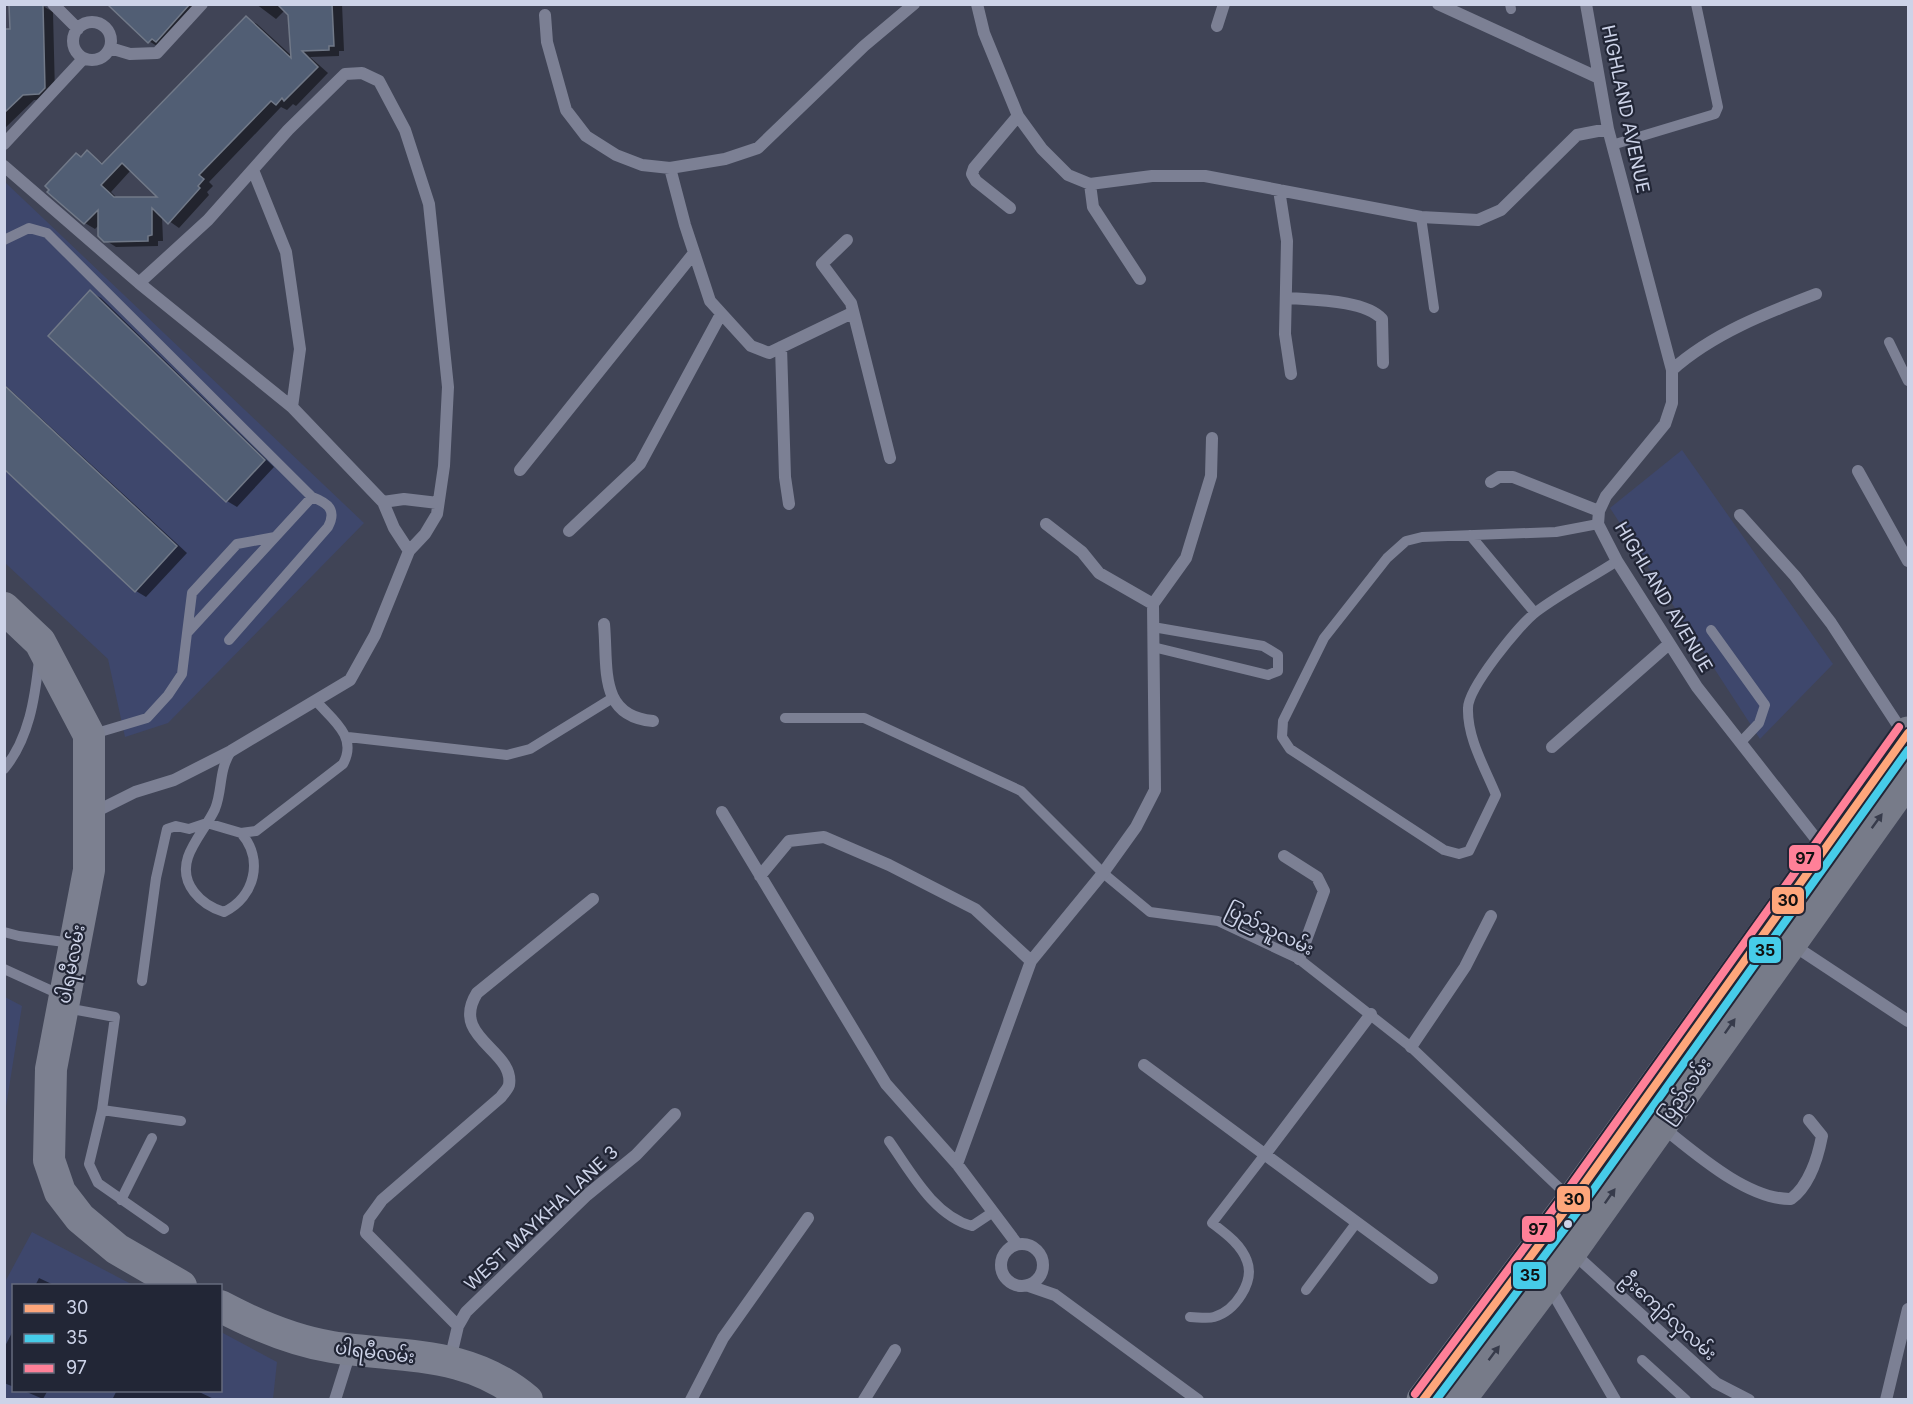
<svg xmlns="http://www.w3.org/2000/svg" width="1913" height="1404" font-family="Inter,'Noto Sans Myanmar',sans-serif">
	<rect width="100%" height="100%" fill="#404456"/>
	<path fill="#3e476c" d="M4 181 364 523 168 723 125 737 108 659 5 563Z
		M1682 450 1833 664 1760 739 1610 508Z
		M5 997 22 1006 5 1113Z
		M32 1232 133 1285 14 1286V1390H220L221 1332 277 1362 273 1399H5V1282Z"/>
	<path fill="#0007" fill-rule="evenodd" d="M120 4H199L160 48 149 41Z
		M256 4H342L344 51H339V56L310 57 328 73 296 106 293 104 287 110 281 107 209 182 213 186 207 192 209 195 179 228 162 216 163 241H158V246L116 247 105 240 99 225 95 229 85 223 49 192 87 152 104 164 246 18 257 24 293 57 290 14 285 10 276 19ZM131 170 161 199H118L111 192Z
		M43 6 53 12 55 94 50 99 34 100 4 129V55L11 31Z
		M90 292 101 298 274 467 237 507 227 501Z
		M4 384 187 553 146 597 136 591 4 468Z
		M39 1278 56 1286H35Z
		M14 1329V1387L4 1383V1348Z
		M22 1390H48L43 1399Z
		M117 1390H195L216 1400H112Z"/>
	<path fill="#515e74" stroke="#717988" stroke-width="1.5" fill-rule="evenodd" d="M107 4H190L156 42 152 39 148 43Z
		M277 4H332L334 46H329V50L302 51 318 67 284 101 282 98 276 105 271 101 199 175 204 179 198 186 200 188 168 224 152 208V235L148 236V241L104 242 98 236V210L84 224 47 192 49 190 45 186 76 153 81 157 87 150 102 164 246 16 291 58 288 15ZM122 163 157 197H114L101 185Z
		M9 5H43L45 88 39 94 23 95 4 113V29H10Z
		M90 290 265 460 226 502 48 336Z
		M4 385 177 546 135 592 4 469Z"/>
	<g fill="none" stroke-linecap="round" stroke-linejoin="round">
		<path stroke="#7c8094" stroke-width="10" d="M1510 4 1511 9
			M1612 145 1715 114 1718 107 1696 4
			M1421 217 1434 308
			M4 240 29 228 47 233 312 497 187 633 182 674 168 695 147 718 90 735
			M1889 342 1908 381
			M1598 524 1556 532 1422 537 1406 541 1387 558 1324 638 1283 721 1282 737 1290 749 1444 850 1459 854 1469 851 1496 795C1485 768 1467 738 1468 708 1468 688 1519 625 1536 612 1561 593 1591 578 1617 561
			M1470 535 1535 613
			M1711 630 1765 705 1759 723 1741 742
			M187 633 192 593 237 544 275 537
			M229 640 328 527C337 510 328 503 312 497
			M1153 647 1268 675 1278 671V655L1263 646 1153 627
			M785 718H864L1021 791 1103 873 1150 912 1218 921 1299 959 1411 1047 1570 1198
			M348 737 507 755 530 749 611 699
			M231 751C218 772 223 789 215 809 207 826 194 840 188 857 179 884 201 905 224 912 255 897 264 859 241 833
			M4 769C29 739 35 698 39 660
			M4 932 19 936 72 943
			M4 969 61 995
			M142 981 156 878 167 829 176 826 189 829 207 823 241 833 256 831 343 764C358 737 333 720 316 701
			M66 1008 115 1017 102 1110 181 1121
			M102 1110 89 1164 98 1183 164 1229
			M889 1141C911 1172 933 1215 972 1226L993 1212
			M121 1200 152 1138
			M1306 1290 1357 1222
			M1190 1317C1197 1317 1207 1319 1214 1317 1235 1311 1255 1282 1247 1261 1241 1244 1225 1233 1212 1223L1266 1153
			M1642 1360 1686 1400"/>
		<path stroke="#7c8094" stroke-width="12" d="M53 4 78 29
			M977 4 984 33 1018 116 1042 149 1068 175 1090 184 1152 176H1205L1421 217 1478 220 1501 210 1577 135 1608 129
			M1438 4 1599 78
			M1586 4 1608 129 1672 370V403L1665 424 1606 496 1599 511 1598 524 1617 561 1697 687 1824 849
			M545 15 547 42 566 110 586 136 616 155 642 165 670 168 725 159 758 148 864 46 914 4
			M73 41a19 19 0 1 1 38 0a19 19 0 1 1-38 0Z
			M1217 26 1224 4
			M110 48 130 54 157 53 202 4
			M4 144 83 59
			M4 166 139 283 292 407 383 502 394 528 409 551
			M670 168 685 225 710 301 751 346 769 353 852 313
			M253 170 286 252 300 349 292 407
			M1090 184 1093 207 1140 279
			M1279 190 1287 241 1285 334 1291 374
			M1010 208 976 181 972 174 974 168 1018 116
			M847 240 822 264 851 303 890 458
			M1288 298C1313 300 1365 300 1382 319L1383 363
			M781 347 785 477 789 504
			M1672 370C1712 334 1766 313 1816 294
			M520 470 694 253
			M1858 471 1908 561
			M1491 482 1499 477H1513L1599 511
			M383 502 404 499 438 503
			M1740 515 1795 576 1831 623 1905 736
			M1046 524 1082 552 1099 573 1153 604
			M569 531 640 464 721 314
			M604 624C608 668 598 716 653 721
			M1552 747 1669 644
			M722 812 886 1084 957 1164 1017 1244
			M91 814 135 792 174 780 231 751 350 680 375 635 409 551 425 534 437 514 444 466 448 387 429 204 405 130 379 81 362 73 345 74 288 130 208 220 139 283
			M1284 856 1317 877 1324 891 1299 959
			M760 876 789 841 824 837 889 865 975 909 1031 961
			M1790 943 1908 1021
			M1411 1047 1465 967 1491 916
			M1144 1065 1432 1278
			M1661 1126C1694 1152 1747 1200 1791 1199 1809 1186 1818 1157 1822 1136L1809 1120
			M1266 1153 1371 1014
			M957 1164 1031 961 1103 873 1136 827 1155 790 1153 604 1186 558 1211 476 1212 438
			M1001 1265a21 21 0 1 1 42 0a21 21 0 1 1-42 0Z
			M1571 1251 1716 1383 1749 1400
			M1548 1284 1615 1400
			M1029 1286 1055 1295 1198 1400
			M458 1326 366 1233 369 1218 382 1200 501 1097C503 1094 508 1089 509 1085 515 1050 449 1038 477 993L593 899
			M450 1360 458 1326 466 1312 587 1195 636 1155 675 1114
			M335 1400 351 1349
			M691 1400 723 1338 808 1218
			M864 1400 895 1350
			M1886 1400 1908 1309"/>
		<path stroke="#7c8090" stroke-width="32" d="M4 608 40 642 89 735V870L51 1069 49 1160 60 1192 80 1218 117 1249 181 1286
			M220 1306C254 1324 295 1341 332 1347 404 1358 468 1350 527 1400"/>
		<path stroke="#777b89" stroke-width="33" d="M1423 1400 1572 1201 1908 733
			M1459 1400 1571 1251 1908 778"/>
		<g stroke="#222636" stroke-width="12">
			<path id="bus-1" d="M1423 1400 1572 1201 1908 733"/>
		</g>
		<g stroke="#222636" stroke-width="12">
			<path id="bus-2" d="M1436 1400 1581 1207 1908 750"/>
		</g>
		<g stroke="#222636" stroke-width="12">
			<path id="bus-3" d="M1415 1394 1564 1195 1899 727"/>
		</g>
		<use href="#bus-1" stroke="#fea67b" stroke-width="8"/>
		<use href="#bus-2" stroke="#46cce9" stroke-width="8"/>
		<use href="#bus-3" stroke="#ff8098" stroke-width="8"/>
	</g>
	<defs><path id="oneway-solid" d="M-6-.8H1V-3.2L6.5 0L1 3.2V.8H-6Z" transform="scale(1.5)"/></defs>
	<g fill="#373b4b">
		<use href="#oneway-solid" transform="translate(1877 821) rotate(-54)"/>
		<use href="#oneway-solid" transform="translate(1730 1026) rotate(-55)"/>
		<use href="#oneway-solid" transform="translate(1610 1196) rotate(-55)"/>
		<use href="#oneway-solid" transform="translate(1494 1353) rotate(-53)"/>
	</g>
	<circle fill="#cdd3e8" stroke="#222636" stroke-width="2" cx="1568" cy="1224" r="5"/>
	<g text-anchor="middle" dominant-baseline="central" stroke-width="4.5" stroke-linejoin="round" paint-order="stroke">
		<g font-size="18" fill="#cdd3e8" stroke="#222636">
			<text transform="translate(1626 109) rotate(78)">HIGHLAND AVENUE</text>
			<text transform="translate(1664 597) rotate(59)">HIGHLAND AVENUE</text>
			<text transform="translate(1270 929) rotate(26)">ပြည်သူလမ်း</text>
			<text transform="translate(71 964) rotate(-79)">ပါရမီလမ်း</text>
			<text transform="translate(1685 1090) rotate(-55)">ပြည်လမ်း</text>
			<text transform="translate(541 1218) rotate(-43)">WEST MAYKHA LANE 3</text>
			<text transform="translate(1669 1316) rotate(42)">ဦးကျော်လှလမ်း</text>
			<text transform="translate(375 1352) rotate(7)">ပါရမီလမ်း</text>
		</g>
	</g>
	<g stroke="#222636" stroke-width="2">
		<rect x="1788" y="844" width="34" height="28" rx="6" fill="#ff8098"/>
		<rect x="1771" y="886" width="34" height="29" rx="6" fill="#fea67b"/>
		<rect x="1748" y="936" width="34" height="28" rx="6" fill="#46cce9"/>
		<rect x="1556" y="1185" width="35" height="28" rx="6" fill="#fea67b"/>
		<rect x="1521" y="1215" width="35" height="28" rx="6" fill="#ff8098"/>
		<rect x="1512" y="1261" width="35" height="29" rx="6" fill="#46cce9"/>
	</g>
	<g font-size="16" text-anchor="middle" font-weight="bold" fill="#111">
		<text x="1805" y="864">97</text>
		<text x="1788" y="906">30</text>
		<text x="1765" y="956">35</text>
		<text x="1574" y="1205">30</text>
		<text x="1538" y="1235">97</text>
		<text x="1530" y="1281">35</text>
	</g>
	<rect width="1913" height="1404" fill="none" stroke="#cdd3e8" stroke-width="12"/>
	<rect x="12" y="1284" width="210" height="108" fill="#222636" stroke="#666b7d" stroke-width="1.5"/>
	<rect x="24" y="1304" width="30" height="9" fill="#fea67b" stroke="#666b7d" stroke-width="1.5"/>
	<text x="66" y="1314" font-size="18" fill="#cdd3e8">30</text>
	<rect x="24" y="1334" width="30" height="9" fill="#46cce9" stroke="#666b7d" stroke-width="1.5"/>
	<text x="66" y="1344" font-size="18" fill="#cdd3e8">35</text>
	<rect x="24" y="1364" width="30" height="9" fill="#ff8098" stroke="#666b7d" stroke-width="1.5"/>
	<text x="66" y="1374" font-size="18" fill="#cdd3e8">97</text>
</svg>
